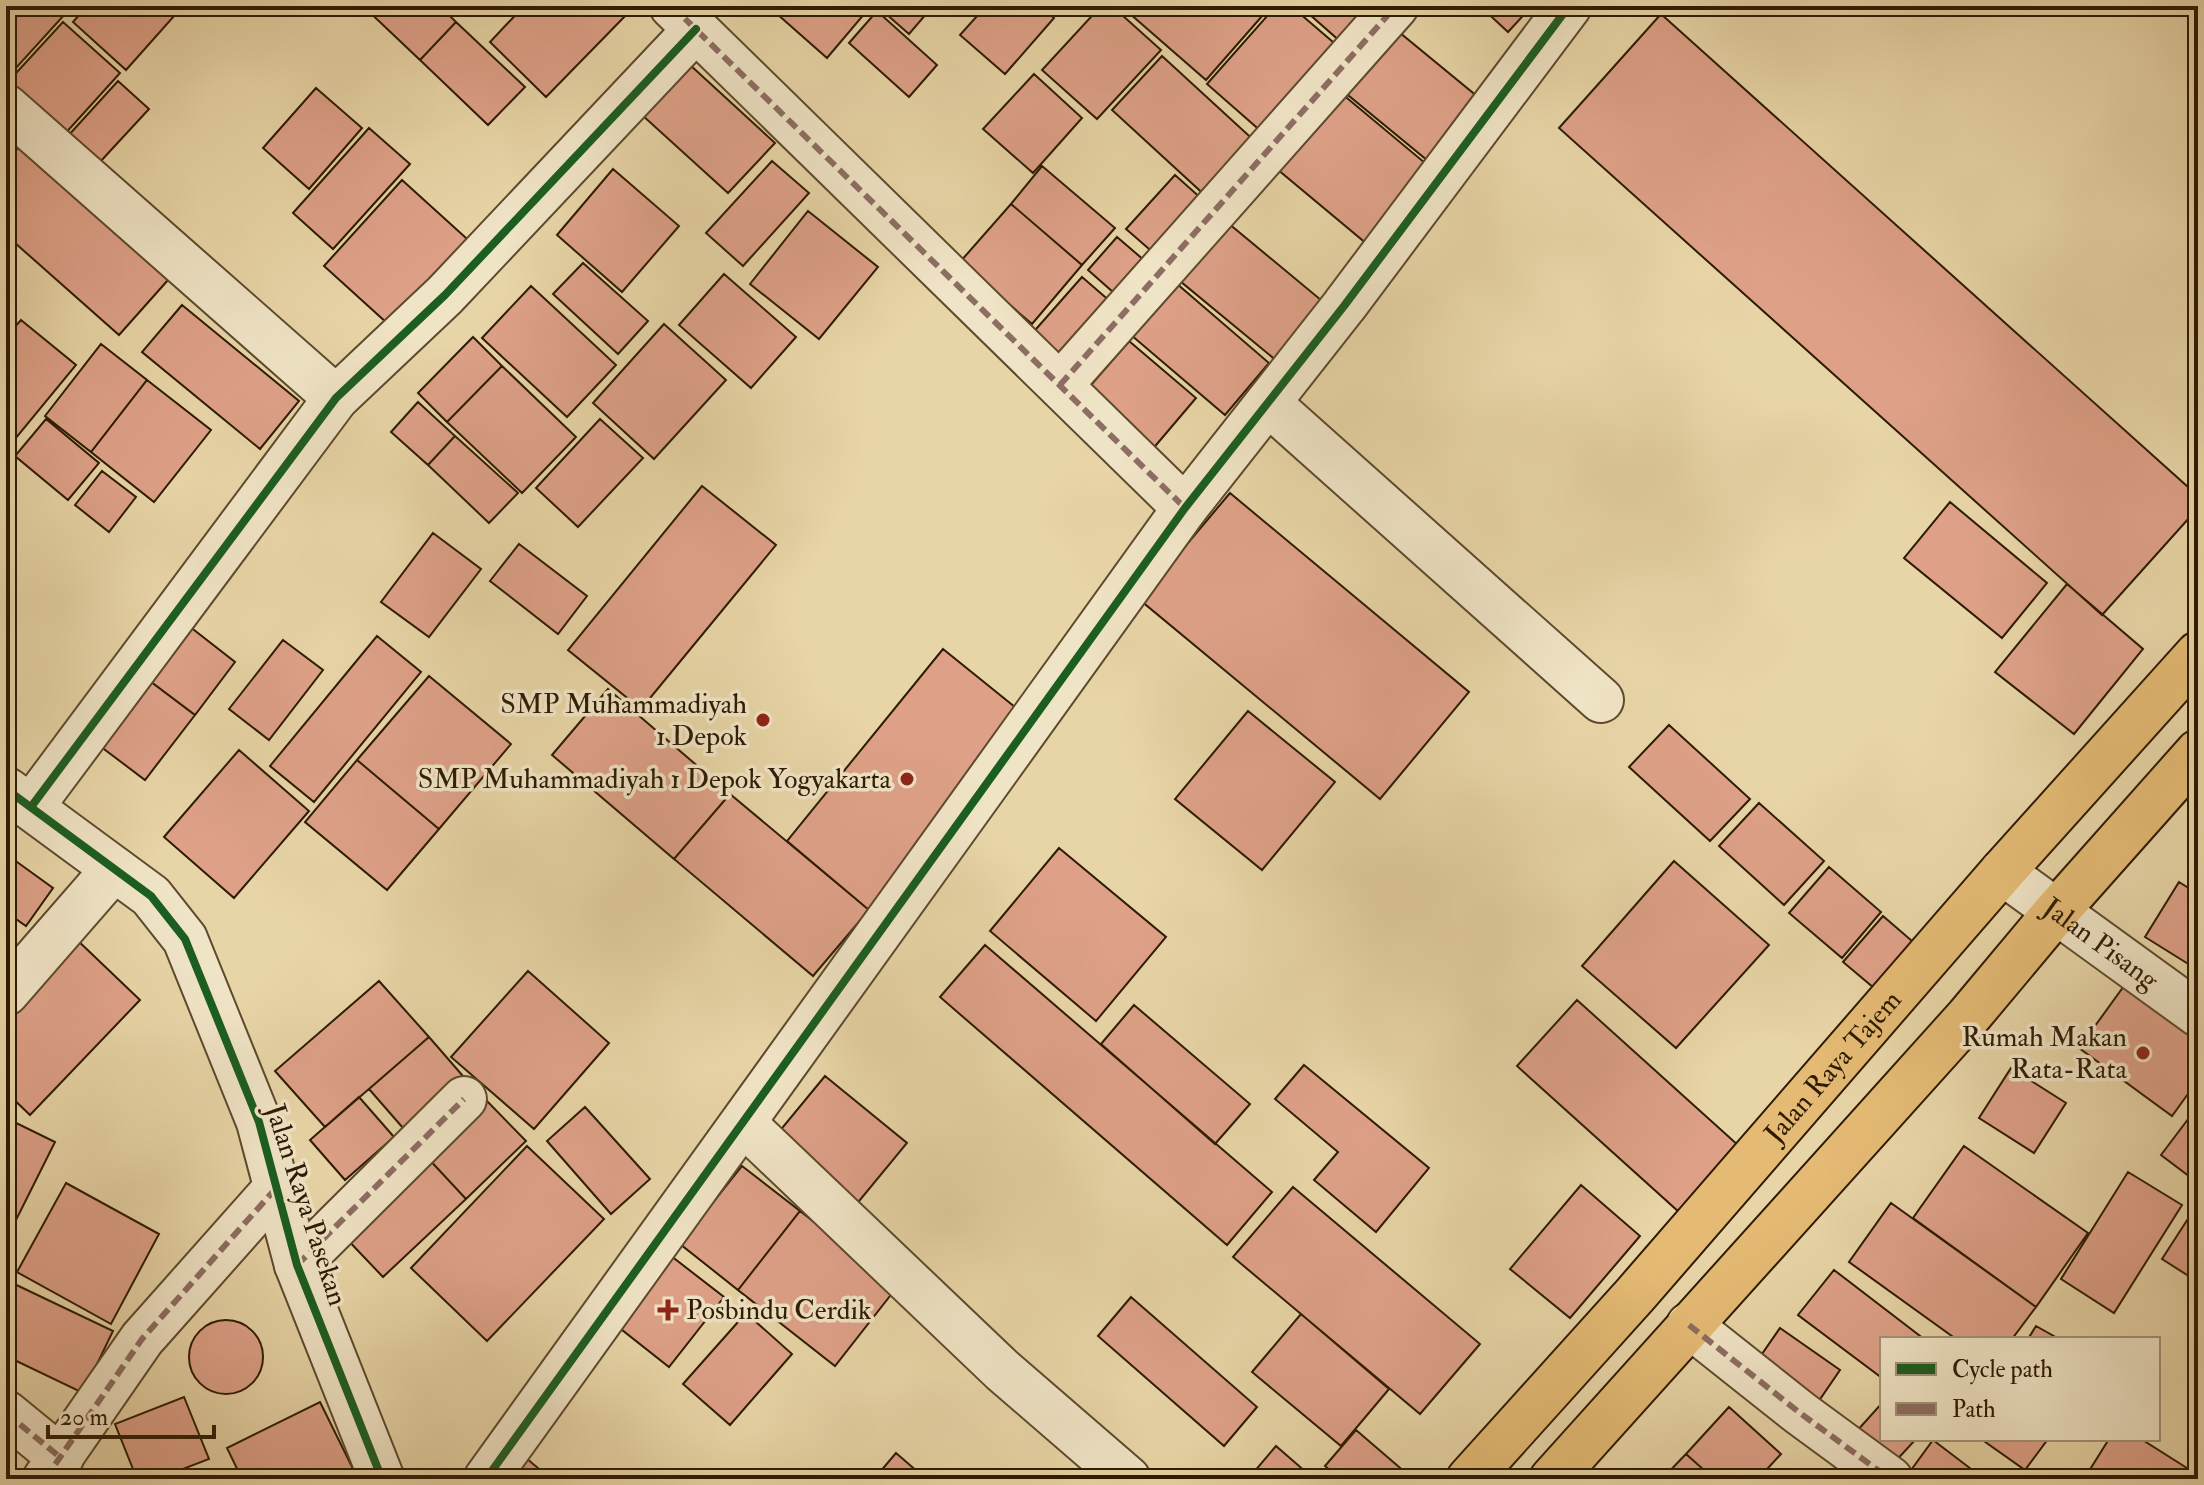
<svg xmlns="http://www.w3.org/2000/svg" width="2204" height="1485" font-family="'IM FELL Double Pica',serif">
	<rect width="100%" height="100%" fill="#e8d5a7"/>
	<filter id="stains"><feTurbulence type="fractalNoise" baseFrequency=".0025" numOctaves="4"/><feColorMatrix values="0 0 0 0 .2 0 0 0 0 .09 0 0 0 0 .02 0 0 0 .5 -.17"/></filter>
	<radialGradient id="worn" r=".72"><stop offset=".6" stop-color="#630" stop-opacity="0"/><stop offset="1" stop-color="#630" stop-opacity=".3"/></radialGradient>
	<path fill="#dea188" stroke="#2d1b03" stroke-width="2" d="M6 6H56L65 14 6 79Z
		M87 6H183L126 70 73 22Z
		M363 6H440L456 22 420 60Z
		M524 6H624L630 11 546 97 490 42Z
		M768 6H871L827 58Z
		M877 6H933L909 34Z
		M986 6H1041L1054 18 1005 74 960 35Z
		M1101 6H1112L1161 50 1097 119 1042 70Z
		M1121 6H1252L1263 15 1206 80Z
		M1276 6H1291L1347 54 1271 140 1207 84Z
		M1300 6H1389L1350 50Z
		M1480 6H1532L1508 32Z
		M877 11 937 65 909 97 849 43Z
		M1661 14 2198 496V508L2102 615 1559 128Z
		M63 22 120 73 53 147 6 104V84Z
		M456 22 525 87 488 125 420 60Z
		M1388 23 1484 102 1433 165 1337 86Z
		M1162 56 1259 145 1209 199 1112 110Z
		M689 64 775 143 728 193 642 115Z
		M1034 74 1082 118 1033 173 983 129Z
		M118 81 149 109 87 176 57 148Z
		M316 88 362 128 309 189 263 148Z
		M1335 88 1431 168 1367 244 1271 164Z
		M369 128 410 164 333 249 293 213Z
		M19 147 168 280 119 335 6 235V161Z
		M772 161 809 193 743 266 706 233Z
		M1042 166 1115 228 1082 265 1011 204Z
		M613 169 679 226 622 292 557 235Z
		M1175 175 1212 208 1164 262 1126 229Z
		M402 180 476 247 398 333 324 266Z
		M1011 204 1082 265 1032 324 960 262Z
		M808 211 878 267 819 339 750 284Z
		M1228 223 1327 305 1278 362 1180 281Z
		M1117 237 1152 267 1122 300 1088 270Z
		M583 263 648 321 618 354 553 294Z
		M724 274 796 337 751 388 679 325Z
		M1082 277 1119 309 1065 369 1029 337Z
		M1176 283 1269 363 1225 415 1131 335Z
		M531 286 616 365 567 417 482 338Z
		M182 305 299 401 260 449 142 352Z
		M21 320 76 365 6 450V337Z
		M664 324 726 380 654 459 593 403Z
		M473 337 502 366 447 422 418 393Z
		M1129 341 1196 398 1151 451 1084 393Z
		M101 344 147 380 91 452 45 416Z
		M502 366 576 437 522 493 447 422Z
		M147 380 211 430 154 502 91 452Z
		M418 402 455 436 428 465 391 432Z
		M46 419 99 463 68 500 15 456Z
		M600 419 643 458 578 527 536 488Z
		M455 436 518 493 489 523 428 465Z
		M102 471 136 497 109 532 75 505Z
		M702 486 776 545 641 709 568 650Z
		M1230 493 1469 692 1380 799 1140 600Z
		M1950 502 2047 583 2002 638 1904 558Z
		M433 533 481 569 429 637 381 602Z
		M519 544 587 596 558 634 490 581Z
		M2067 584 2143 649 2074 734 1995 672Z
		M180 619 235 662 195 715 138 672Z
		M377 636 421 672 314 802 270 766Z
		M283 640 323 670 269 740 229 709Z
		M943 649 1026 716 869 910 787 841Z
		M138 672 195 715 145 780 88 737Z
		M429 676 511 744 439 829 357 760Z
		M608 689 730 794 674 859 552 755Z
		M1248 711 1335 782 1262 870 1175 799Z
		M1669 725 1750 799 1710 841 1629 767Z
		M239 750 309 811 234 898 164 837Z
		M357 760 439 829 387 890 305 822Z
		M730 794 869 910 813 976 674 859Z
		M1759 803 1824 861 1784 905 1719 846Z
		M1059 848 1166 937 1096 1021 990 931Z
		M6 854 53 888 26 926 6 912Z
		M1674 861 1769 945 1676 1048 1582 966Z
		M1829 867 1881 912 1842 958 1789 913Z
		M2179 882 2198 894V970L2145 937Z
		M1883 916 1919 947 1880 993 1843 962Z
		M73 936 140 1000 30 1115 6 1092V1006Z
		M985 945 1272 1192 1227 1245 940 997Z
		M528 971 609 1043 534 1129 451 1057Z
		M379 981 429 1037 325 1127 275 1071Z
		M2124 986 2198 1040V1080L2172 1116 2079 1048Z
		M1577 1000 1739 1146 1679 1212 1517 1066Z
		M1134 1005 1250 1104 1215 1144 1101 1044Z
		M429 1037 469 1083 410 1136 369 1089Z
		M1304 1065 1429 1168 1376 1232 1314 1180 1338 1152 1275 1099Z
		M2011 1068 2066 1103 2034 1153 1979 1118Z
		M825 1076 907 1143 855 1206 773 1139Z
		M359 1097 394 1137 345 1180 310 1140Z
		M484 1098 526 1141 466 1199 425 1155Z
		M2198 1106V1183L2161 1155Z
		M585 1107 650 1179 611 1214 547 1141Z
		M6 1118 55 1142 7 1238H6Z
		M527 1146 604 1219 487 1341 411 1268Z
		M1964 1146 2088 1233 2036 1307 1913 1218Z
		M425 1155 466 1199 383 1277 342 1234Z
		M742 1166 800 1211 738 1290 680 1244Z
		M2128 1172 2182 1205 2114 1313 2061 1279Z
		M66 1183 159 1234 111 1324 17 1272Z
		M1581 1185 1640 1236 1570 1318 1510 1269Z
		M1293 1187 1480 1344 1420 1414 1233 1257Z
		M1891 1203 2036 1307 2012 1339H1956L1849 1262Z
		M800 1211 897 1287 835 1366 738 1290Z
		M2193 1211 2198 1214V1282L2162 1259Z
		M666 1252 724 1297 669 1367 612 1322Z
		M1834 1270 1924 1339H1882V1378L1798 1315Z
		M6 1280 113 1331 83 1393 6 1356Z
		M1131 1297 1257 1407 1224 1446 1098 1336Z
		M746 1313 792 1354 730 1425 683 1384Z
		M1301 1314 1389 1389 1341 1446 1252 1372Z
		M189 1357a37 37 0 1 1 74 0a37 37 0 1 1-74 0Z
		M2036 1326 2059 1339H2028Z
		M1780 1328 1840 1370 1814 1408 1753 1367Z
		M184 1397 209 1459 157 1479H137L115 1424Z
		M320 1402 358 1479H242L227 1448Z
		M1882 1403V1439H1916L1892 1465 1856 1432Z
		M1729 1407 1781 1454 1758 1479H1714L1686 1454Z
		M1356 1430 1413 1479H1340L1325 1466Z
		M1981 1439H2048L2025 1470Z
		M2109 1439H2141L2198 1475V1479H2084Z
		M1933 1440 1979 1475 1975 1479H1909L1906 1477Z
		M1276 1446 1314 1479H1248Z
		M896 1453 926 1479H874Z
		M1686 1454 1714 1479H1662Z
		M526 1458 551 1479H507Z"/>
	<g fill="none" stroke-linecap="round" stroke-linejoin="round">
		<g stroke="#5c4a2c" stroke-width="48">
			<g id="minor">
				<path d="M672 6 1185 508"/>
				<path d="M6 107 336 398"/>
				<path d="M1060 385 1396 6"/>
				<path d="M1268 403 1601 700"/>
				<path d="M7 790 151 896 185 939 259 1122 297 1265 382 1479"/>
				<path d="M31 807 336 398 445 295 696 29"/>
				<path id="s1" d="M2002 872 2198 1014"/>
				<path d="M6 993 114 869"/>
				<path d="M744 1124 1002 1370 1128 1479"/>
				<path d="M297 1265 464 1099"/>
				<path d="M1689 1325 1800 1413 1890 1479"/>
				<path d="M6 1413 61 1458"/>
				<path d="M45 1479 142 1339 277 1187"/>
				<path d="M486 1479 1185 508 1344 306 1569 6"/>
			</g>
		</g>
		<g stroke="#2d1b03" stroke-width="48">
			<g id="major">
				<path id="s2" d="M1469 1479 1635 1295 2002 872 2198 654"/>
				<path d="M1552 1479 1968 1017 2055 913 2198 752"/>
			</g>
		</g>
		<use href="#minor" stroke="#f0e4c6" stroke-width="44"/>
		<use href="#major" stroke="#e4ba74" stroke-width="44"/>
		<path stroke="#8d6e63" stroke-width="6" stroke-dasharray="12 6" stroke-linecap="butt" d="M672 6 1185 508
			M1060 385 1396 6
			M297 1265 464 1099
			M1689 1325 1800 1413 1890 1479
			M6 1413 61 1458
			M45 1479 142 1339 277 1187"/>
		<g stroke="#f0e4c6" stroke-width="13">
			<path id="cycleway" d="M6 789 151 896 185 939 259 1122 297 1265 382 1479
				M31 807 336 398 445 295 696 29
				M486 1479 1185 508 1344 306 1569 6"/>
		</g>
		<use href="#cycleway" stroke="#1b5e20" stroke-width="8"/>
	</g>
	<g fill="#8f2418" stroke="#f0e4c6" stroke-width="3">
		<circle cx="763" cy="720" r="8"/>
		<circle cx="907" cy="779" r="8"/>
		<circle cx="2143" cy="1053" r="8"/>
		<path d="M664 1298h8v8h8v8h-8v8h-8v-8h-8v-8h8z"/>
	</g>
	<g text-anchor="middle" dominant-baseline="central" stroke-width="7" stroke-linejoin="round" paint-order="stroke">
		<g font-size="28" fill="#2d1b03" stroke="#f0e4c6" text-anchor="end">
			<text x="747" y="704">SMP Muhammadiyah<tspan x="747" dy="32">1 Depok</tspan></text>
			<text x="891" y="779">SMP Muhammadiyah 1 Depok Yogyakarta</text>
			<text x="2127" y="1037">Rumah Makan<tspan x="2127" dy="32">Rata-Rata</tspan></text>
			<text x="686" y="1310" text-anchor="start">Posbindu Cerdik</text>
		</g>
		<g font-size="28" fill="#2d1b03" stroke="#f0e4c6">
			<text stroke="none"><textPath href="#s1" startOffset="122">Jalan Pisang</textPath></text>
			<text stroke="none"><textPath href="#s2" startOffset="550">Jalan Raya Tajem</textPath></text>
			<text transform="translate(306 1205) rotate(72)">Jalan Raya Pasekan</text>
		</g>
	</g>
	<rect width="2204" height="1485" fill="none" stroke="#e8d5a7" stroke-width="32"/>
	<rect x="8" y="8" width="2188" height="1469" fill="none" stroke="#2d1b03" stroke-width="4"/>
	<rect x="16" y="16" width="2172" height="1453" fill="none" stroke="#2d1b03" stroke-width="2"/>
	<rect x="1880" y="1337" width="280" height="104" fill="#f0e4c6" stroke="#a29478" stroke-width="2"/>
	<rect x="1896" y="1363" width="40" height="12" fill="#1b5e20" stroke="#a29478" stroke-width="2"/>
	<text x="1952" y="1377" font-size="24" fill="#2d1b03">Cycle path</text>
	<rect x="1896" y="1403" width="40" height="12" fill="#8d6e63" stroke="#a29478" stroke-width="2"/>
	<text x="1952" y="1417" font-size="24" fill="#2d1b03">Path</text>
	<path d="M48 1425v12h166v-12" fill="none" stroke="#2d1b03" stroke-width="4"/>
	<text x="60" y="1425" font-size="24" fill="#2d1b03" stroke="#f0e4c6" stroke-width="6" paint-order="stroke">20 m</text>
	<rect width="100%" height="100%" filter="url(#stains)"/>
	<rect width="100%" height="100%" fill="url(#worn)"/>
</svg>
